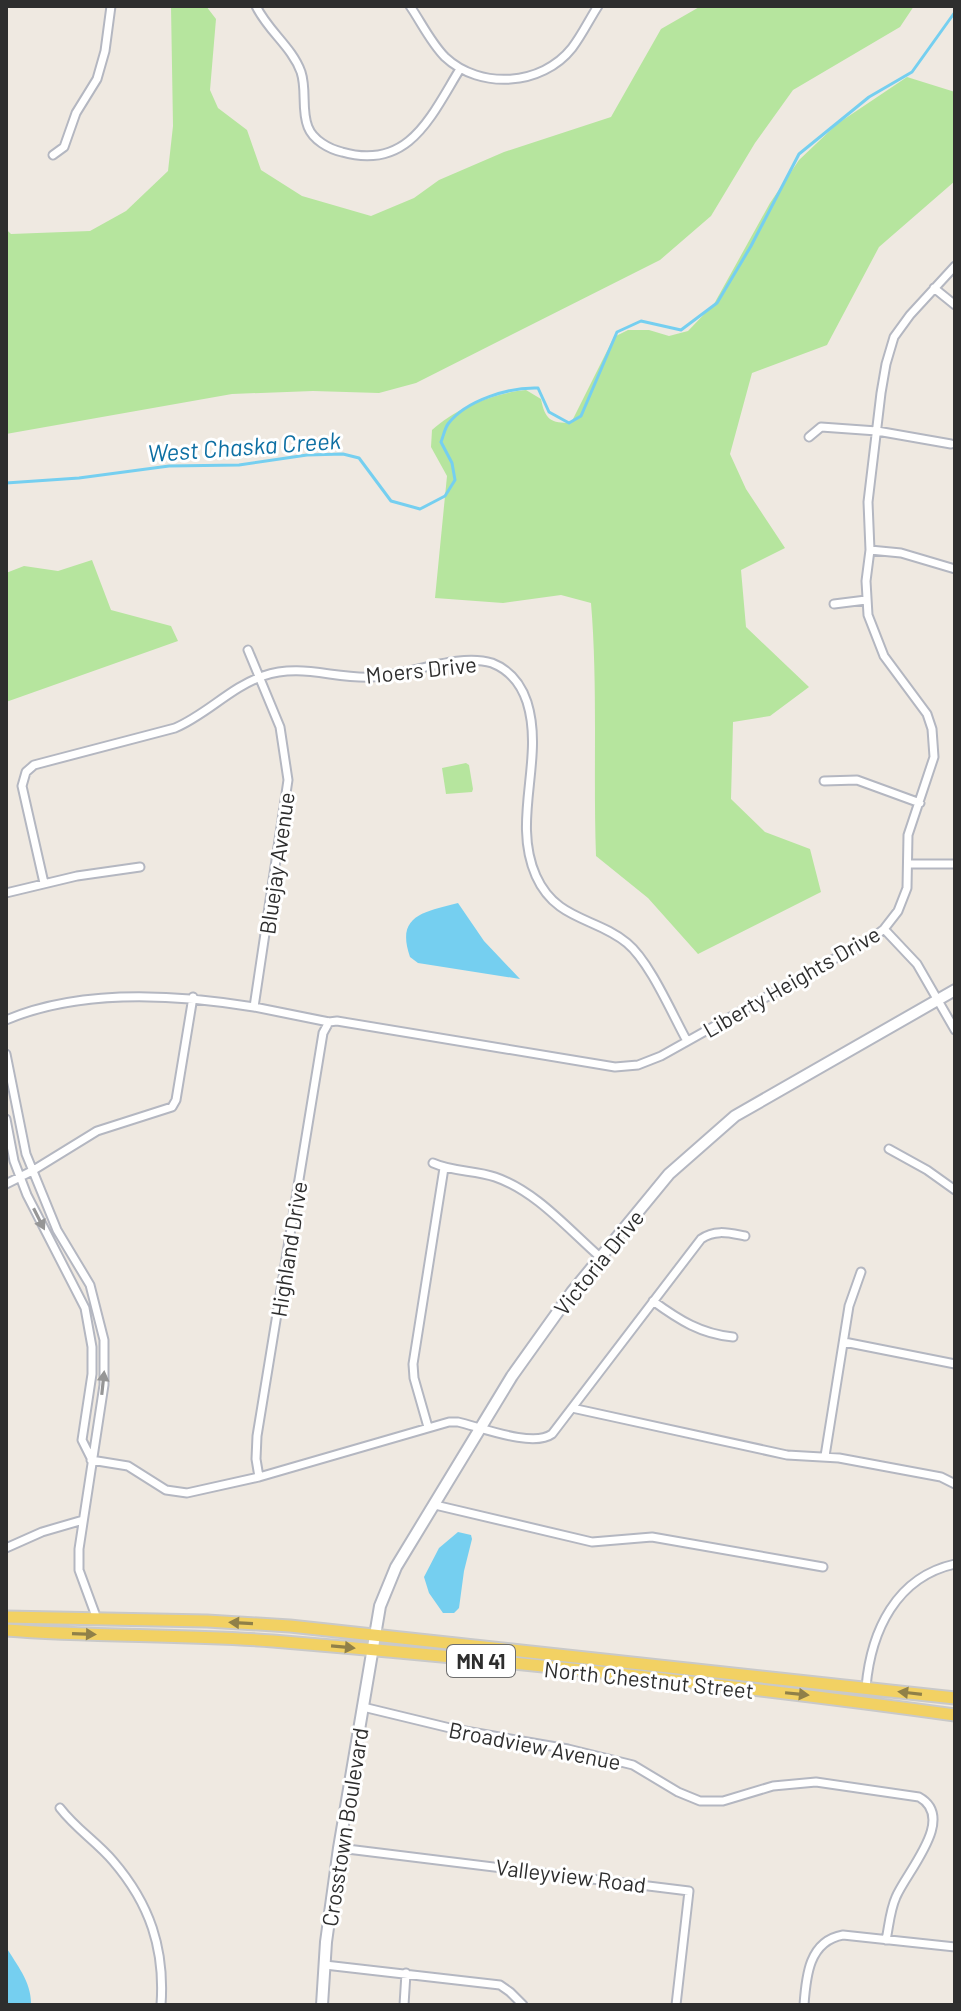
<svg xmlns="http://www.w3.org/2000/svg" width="961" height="2011" font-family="Barlow,sans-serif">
	<rect width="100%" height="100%" fill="#efe9e1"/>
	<path fill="#b6e59e" d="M171 6H206L216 19 210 90 218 108 247 130 261 170 302 196 371 216 414 198 439 180 504 152 611 117 661 29 701 6H914L900 27 793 90 755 143 711 216 660 260 416 383 379 393 313 391 232 394 6 434V229L11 234 90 231 126 211 168 171 173 126Z
		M907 77 955 92V181L879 247 827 345 752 373 730 454 746 489 785 548 741 570 746 627 809 687 770 716 733 722 731 799 765 832 810 849 821 892 698 954 648 898 596 856C593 772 598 687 591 603L561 595 503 603 435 598 447 476 431 447 432 430C456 408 494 393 526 390L541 399C545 420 551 423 571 423L614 337 628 330H649L669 336 688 331 714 304 770 203 799 160 837 124Z
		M92 560 111 610 171 626 178 641 6 702V573L24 566 58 571Z
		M466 763 469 765 473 789 472 792 446 794 442 768Z"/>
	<path fill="#75cff0" d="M458 903 484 941 520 979 418 963 410 957C395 914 426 912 458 903Z
		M458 1532 471 1535 472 1539 464 1571 459 1608 454 1613H443L429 1593 424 1577 439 1548Z
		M6 1947C17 1965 32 1983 31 2005H6Z"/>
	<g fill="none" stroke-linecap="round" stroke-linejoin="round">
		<path stroke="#75cff0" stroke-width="3" d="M6 483 79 478 169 466 239 465 307 455 343 454 359 458 391 501 420 509 445 496 455 480 452 463 441 442C443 437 445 428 448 424 466 400 510 387 538 388L549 412 569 423 581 416 617 332 641 321 681 330 717 303 751 246 799 154 869 97 912 72 955 12"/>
		<g stroke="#b4b7c1" stroke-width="11">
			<path id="street" d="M256 6C268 31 292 47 301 72 307 90 301 110 308 127 313 140 329 149 342 152 409 171 431 116 460 69
				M410 6C421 22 431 43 445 57 480 90 542 86 572 48 582 35 589 20 598 6
				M53 155 64 147 76 113 97 79 105 51 111 6
				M934 288 955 305
				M809 437 821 427 877 431 951 444
				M870 550 901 553 955 569
				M834 604 866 600
				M248 650 280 727 288 780 254 1007 329 1022 337 1021 615 1067 638 1065 661 1056 875 936 884 929 898 911 907 888 908 835 934 757 932 729 927 714 884 656 868 615 866 581 870 550 868 502 881 393 886 364 894 337 910 315 955 266
				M824 781 857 780 920 803
				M909 864H955
				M44 883 22 786 26 772 34 765 175 728C206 715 231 687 263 676 301 663 334 679 372 677 407 676 458 652 492 663 510 670 521 684 527 702 545 759 511 820 536 876 556 921 596 917 627 943 650 962 672 1014 687 1041
				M6 893 77 876 140 867
				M884 929 917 964 955 1030
				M6 1020C81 988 175 994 254 1007
				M6 1054 26 1154 57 1230 90 1285 104 1340V1385L79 1549V1570L97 1619
				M6 1119 14 1161 27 1195 85 1308 92 1347V1374L82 1440 91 1458
				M889 1149 927 1170 955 1190
				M433 1163C453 1172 475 1170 495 1177 536 1191 568 1229 600 1257
				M6 1184 32 1171 97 1131 172 1107 176 1100 193 997
				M653 1301C679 1320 701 1334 733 1337
				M844 1342 955 1364
				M572 1408 787 1455 839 1458 941 1477 955 1484
				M428 1427 414 1378 413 1364 444 1168
				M825 1456 849 1306 861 1272
				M91 1460 128 1466 166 1490 187 1493 259 1477 449 1422H458C480 1427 533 1448 552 1434L701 1239C715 1229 729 1233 745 1236
				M259 1477 256 1459 257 1436 323 1033 329 1022
				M435 1505 592 1542 652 1537 823 1567
				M6 1548 42 1532 83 1520
				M866 1687C871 1631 896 1577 955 1564
				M363 1707 454 1729 568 1749 633 1765 678 1792 700 1801H723L773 1786 816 1782 919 1797C957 1818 907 1871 896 1897 890 1910 889 1926 886 1940
				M60 1808C76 1829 97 1842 113 1861 150 1904 165 1949 161 2005
				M339 1848 689 1891 676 2005
				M325 1965 500 1985 510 1992 523 2005
				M404 2005 406 1973
				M804 2005C806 1976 809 1941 843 1935L955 1947"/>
		</g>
		<g stroke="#b4b7c1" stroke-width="14">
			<path id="secondary" d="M322 2005 326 1942 339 1848 380 1606 396 1567 512 1376 572 1292 669 1174 735 1116 955 990"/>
		</g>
		<g stroke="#c9c9c9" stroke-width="15">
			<path id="primary" d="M6 1617 207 1621 290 1626 955 1698
				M6 1630C95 1637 184 1634 273 1641 501 1660 729 1684 955 1715"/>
		</g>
		<use href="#street" stroke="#fff" stroke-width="7"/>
		<use href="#secondary" stroke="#fff" stroke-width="10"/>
		<use href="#primary" stroke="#f2d163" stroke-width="11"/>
	</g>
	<defs><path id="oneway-solid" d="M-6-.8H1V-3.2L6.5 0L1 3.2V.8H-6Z" transform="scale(2)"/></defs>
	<g fill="#969696">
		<use href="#oneway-solid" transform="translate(39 1219) rotate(63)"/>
		<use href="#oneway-solid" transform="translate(103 1383) rotate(-84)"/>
	</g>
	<g fill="#908048">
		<use href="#oneway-solid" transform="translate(241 1623) rotate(-177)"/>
		<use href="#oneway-solid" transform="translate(84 1634) rotate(2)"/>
		<use href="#oneway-solid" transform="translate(343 1647) rotate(5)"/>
		<use href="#oneway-solid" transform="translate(910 1693) rotate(-173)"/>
		<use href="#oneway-solid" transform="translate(797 1694) rotate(6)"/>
	</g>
	<g text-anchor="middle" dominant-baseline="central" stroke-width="6" stroke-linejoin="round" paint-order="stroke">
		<rect fill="#fff" stroke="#6d6d6d" stroke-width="2" x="447" y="1645" width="68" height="32" rx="6"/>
		<g font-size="20" font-weight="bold" fill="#2e2e2e">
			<text x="481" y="1661">MN 41</text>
		</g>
		<g font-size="22" fill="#2e2e2e" stroke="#fff">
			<text transform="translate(421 669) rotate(-6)">Moers Drive</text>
			<text transform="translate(276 863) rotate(-82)">Bluejay Avenue</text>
			<text transform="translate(791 981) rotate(-30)">Liberty Heights Drive</text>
			<text transform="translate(288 1249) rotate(-81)">Highland Drive</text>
			<text transform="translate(598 1262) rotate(-51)">Victoria Drive</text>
			<text transform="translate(649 1679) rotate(6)">North Chestnut Street</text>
			<text transform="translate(535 1745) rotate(11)">Broadview Avenue</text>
			<text transform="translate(344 1827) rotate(-81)">Crosstown Boulevard</text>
			<text transform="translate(571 1875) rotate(7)">Valleyview Road</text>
		</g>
		<g font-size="24" font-style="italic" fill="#0d6fa3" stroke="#fff">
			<text transform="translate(244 446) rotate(-4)">West Chaska Creek</text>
		</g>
	</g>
	<rect width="961" height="2011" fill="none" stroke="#2e2e2e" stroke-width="16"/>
</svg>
